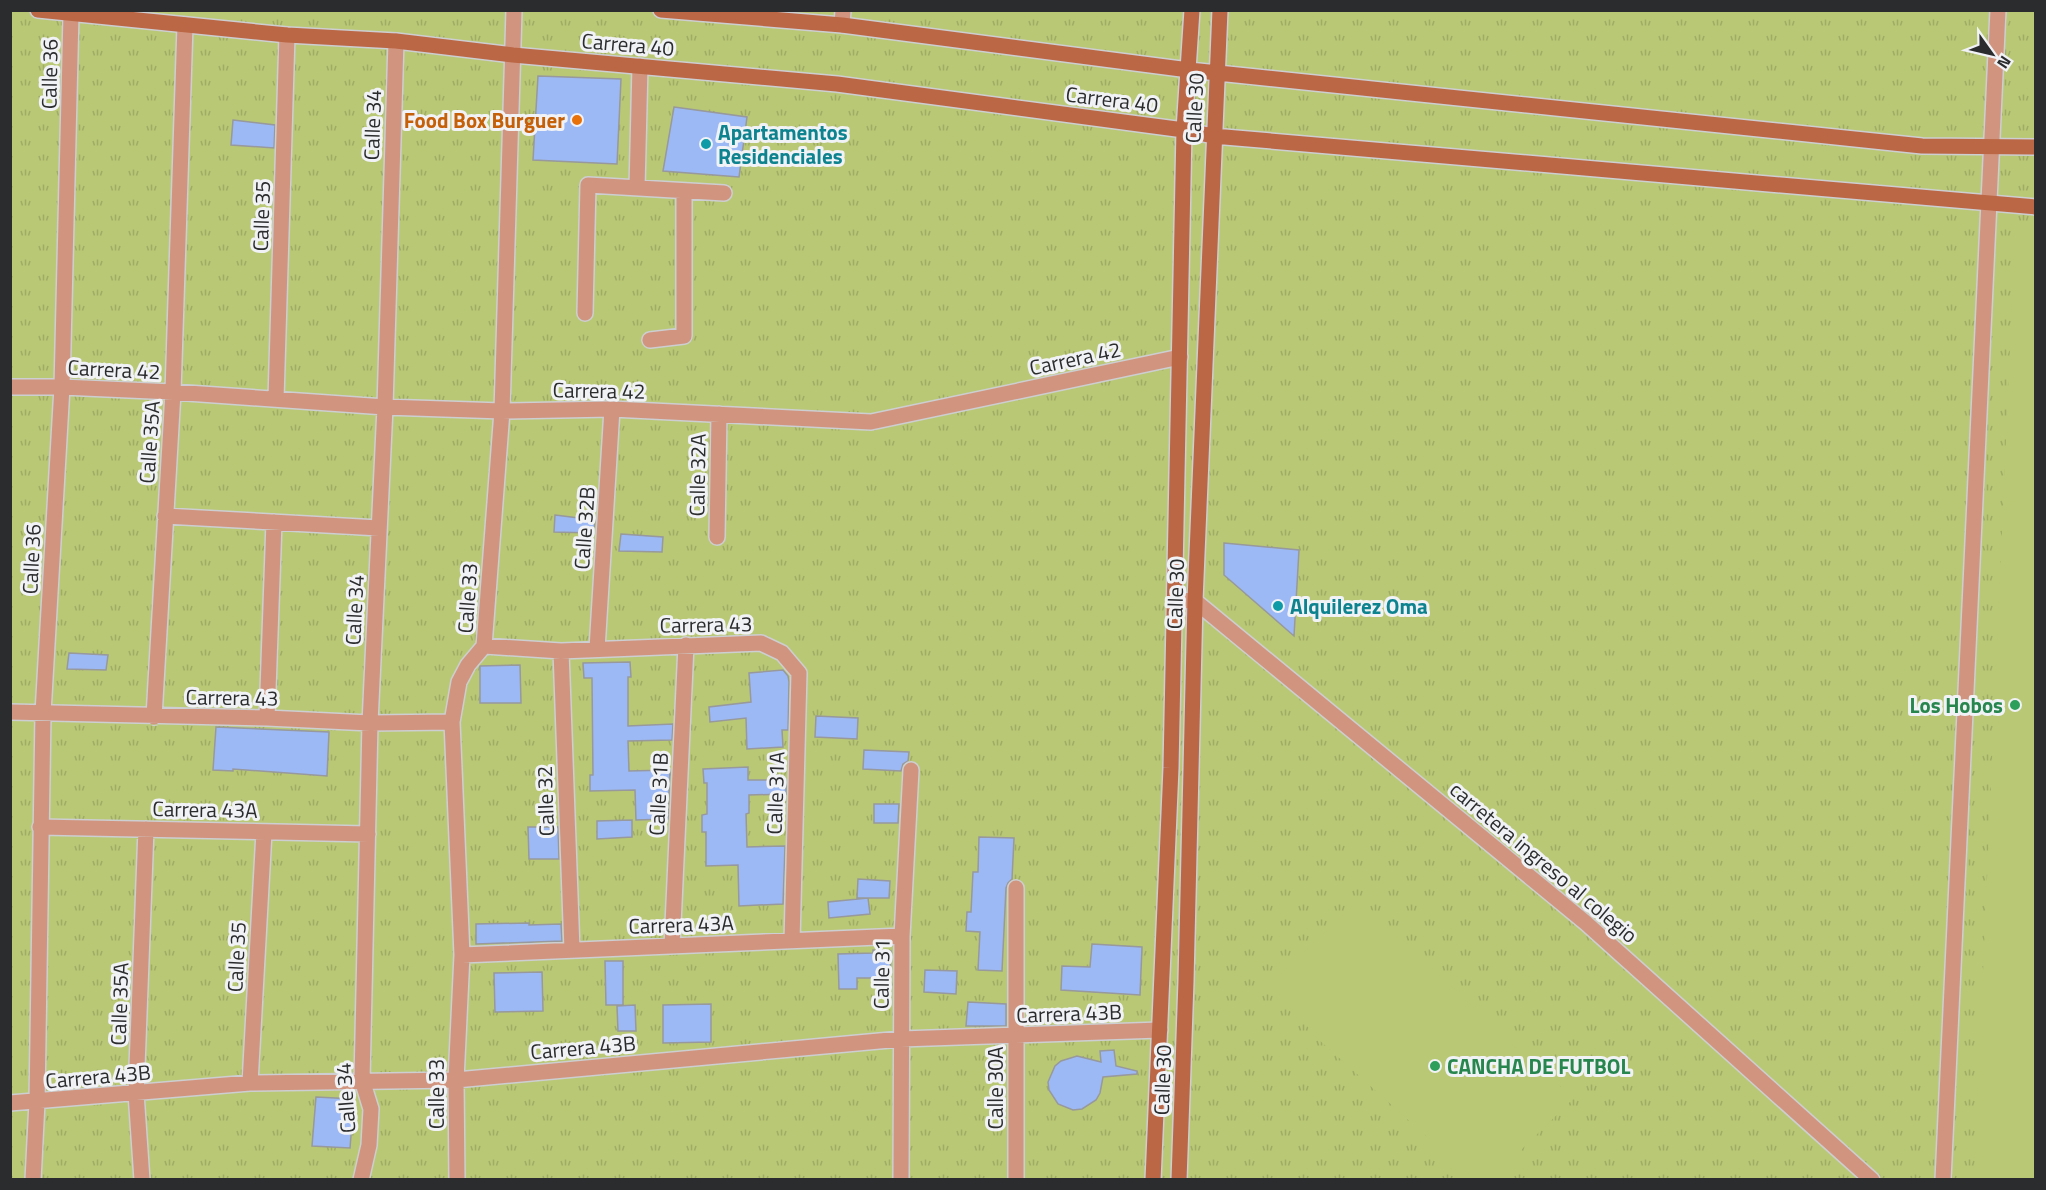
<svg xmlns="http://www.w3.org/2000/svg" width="2046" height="1190" font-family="'Titillium Web',sans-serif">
	<defs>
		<pattern id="grass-tufts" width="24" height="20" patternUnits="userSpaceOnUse" patternTransform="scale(1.5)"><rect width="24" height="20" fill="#b9c875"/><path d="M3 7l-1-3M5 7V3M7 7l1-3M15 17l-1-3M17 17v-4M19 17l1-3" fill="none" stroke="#9fac66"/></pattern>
	</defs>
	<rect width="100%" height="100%" fill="#f0f2f5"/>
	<path fill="url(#grass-tufts)" d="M11 11H2035V1179H11Z"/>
	<path fill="#b9c875" d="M2015 231H2036V1179L1974 1180Z
		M1360 899 1517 1049 1574 1098 1523 1148 1497 1179H1474L1308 1030 1309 1028 1265 989Z"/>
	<path fill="#9cb9f6" stroke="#97999c" stroke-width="1.5" d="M538 76 621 79 617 164 533 160Z
		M674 107 747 117 739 177 663 171Z
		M233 120 275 125 274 148 231 145Z
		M555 515 595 520 594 533 554 532Z
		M621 534 663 537 662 552 619 551Z
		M1224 543 1299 550 1294 636 1224 575Z
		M69 653 108 655 106 670 67 669Z
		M630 662 631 677H628V726L673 724 672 740 628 741 629 771 670 770 668 819 636 820 635 790 590 791V775H593L592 678H584L583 663Z
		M520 665 521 703H480V666Z
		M783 670 788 676 789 682 788 730H782L783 747 747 749 746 718 710 722 709 707 751 702 749 673Z
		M816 716 858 718 857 739 815 737Z
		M216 727 329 732 327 776 233 769V771L213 770Z
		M864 750 909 752 908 761 903 764 901 771 863 769Z
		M748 767V780H786V794L749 795V813L746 814 747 847 785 846 783 904 739 906 738 865 706 866V832H702V815L707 814V783H704L703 769Z
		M874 804H899L898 823H874Z
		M632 820V837L597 839V821Z
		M528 827H558L559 859H529Z
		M979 837 1014 838 1012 879 1008 883 1006 888 1002 971 978 970 980 932 966 931 967 912H971L973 872H978Z
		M858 879 890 881 889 898H857Z
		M868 898 870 914 829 918 828 902Z
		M529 923V925L561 924 562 941 476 944V924Z
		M1092 944 1142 947 1140 995 1061 990 1062 966 1090 967Z
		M873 950 891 951 890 978H857V989H839L838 954 873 953Z
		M605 961H623V1005H606Z
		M925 970 957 971 956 994 924 992Z
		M542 972 543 1011 495 1012 494 973Z
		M968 1002 1006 1004V1026H966Z
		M711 1004V1042L663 1043V1005Z
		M635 1005 636 1031H618L617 1006Z
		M1114 1050 1116 1066 1137 1071V1074L1103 1077 1100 1093 1096 1100 1082 1109 1073 1110 1058 1104 1049 1090 1048 1082 1055 1066 1061 1061 1077 1056 1101 1062 1100 1051Z
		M316 1097 354 1099 350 1148 312 1146Z"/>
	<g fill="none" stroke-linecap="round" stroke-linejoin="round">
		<g stroke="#cdced1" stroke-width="18">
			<path id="street" d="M842 25 843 10
				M637 188 640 66
				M585 313 588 185 724 193
				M650 340 684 336V191
				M10 387H62L173 392 385 407 502 411 612 409 871 422 1180 357
				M276 399 287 35
				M165 516 379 528
				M717 537 719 414
				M1175 600 1195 601 1586 923 1872 1180
				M484 646 561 651 761 643 782 653 799 673 792 941
				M597 649 612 409
				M561 651 572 950
				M10 712 267 718 370 723 452 722
				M154 717 173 392 185 25
				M267 718 274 522
				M40 827 368 834
				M672 946 686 645
				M462 955 902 936
				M250 1083 264 832
				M10 1103 250 1083 456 1080 901 1039 1160 1030
				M33 1180 37 1102 43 713 62 387 71 14
				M142 1180 136 1093 146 829
				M361 1180 369 1145 371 1109 362 1080 370 723 385 407 396 41
				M457 1180 456 1080 462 955 452 722 459 682 468 665 484 646 502 411 514 10
				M901 1180 902 936 911 770
				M1016 1180V888
				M1943 1180 1998 10"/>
		</g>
		<g stroke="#cdced1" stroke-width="18">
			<path id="secondary" d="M38 10 287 35 396 41 513 55 837 84 1184 130 1213 136 2036 207
				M661 10 842 25 1189 70 1922 146 2036 147
				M1153 1180 1171 768 1184 130 1192 10
				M1179 1180 1186 981 1195 601 1220 10"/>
		</g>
		<use href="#street" stroke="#d1957f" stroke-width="15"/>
		<use href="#secondary" stroke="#bb6645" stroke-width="15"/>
	</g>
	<circle fill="#e8710a" stroke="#f0f2f5" stroke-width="2" cx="577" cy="120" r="6"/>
	<g fill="#0f9aa8" stroke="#f0f2f5" stroke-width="2">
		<circle cx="706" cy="144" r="6"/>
		<circle cx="1278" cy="606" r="6"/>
	</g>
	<g fill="#2e9e5b" stroke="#f0f2f5" stroke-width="2">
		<circle cx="2015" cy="705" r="6"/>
		<circle cx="1435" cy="1066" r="6"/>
	</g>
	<g text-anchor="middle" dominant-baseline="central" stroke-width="6" stroke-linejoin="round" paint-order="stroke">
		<g font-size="21" fill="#2b2c2d" stroke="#f0f2f5">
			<text transform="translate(628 44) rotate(5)">Carrera 40</text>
			<text transform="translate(49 74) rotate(-89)">Calle 36</text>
			<text transform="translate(1112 99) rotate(7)">Carrera 40</text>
			<text transform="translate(1194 108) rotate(-87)">Calle 30</text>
			<text transform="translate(372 125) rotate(-88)">Calle 34</text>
			<text transform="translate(261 216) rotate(-88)">Calle 35</text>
			<text transform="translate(1075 358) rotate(-12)">Carrera 42</text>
			<text transform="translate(114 369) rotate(3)">Carrera 42</text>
			<text transform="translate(599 390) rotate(1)">Carrera 42</text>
			<text transform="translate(149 442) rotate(-86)">Calle 35A</text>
			<text transform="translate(697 475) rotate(-89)">Calle 32A</text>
			<text transform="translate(584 528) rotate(-86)">Calle 32B</text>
			<text transform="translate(31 559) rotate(-87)">Calle 36</text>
			<text transform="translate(1175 594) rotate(-88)">Calle 30</text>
			<text transform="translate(467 598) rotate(-86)">Calle 33</text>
			<text transform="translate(354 610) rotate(-87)">Calle 34</text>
			<text transform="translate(706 624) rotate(-1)">Carrera 43</text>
			<text transform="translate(232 697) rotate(1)">Carrera 43</text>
			<text transform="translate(775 793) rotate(-88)">Calle 31A</text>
			<text transform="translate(658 794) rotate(-87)">Calle 31B</text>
			<text transform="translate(545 801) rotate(-92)">Calle 32</text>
			<text transform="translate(205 809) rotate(1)">Carrera 43A</text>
			<text transform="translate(1544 862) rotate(40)">carretera ingreso al colegio</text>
			<text transform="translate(681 924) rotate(-2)">Carrera 43A</text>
			<text transform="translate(236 957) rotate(-87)">Calle 35</text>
			<text transform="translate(881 974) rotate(-89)">Calle 31</text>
			<text transform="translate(119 1004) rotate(-88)">Calle 35A</text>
			<text transform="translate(1069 1013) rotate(-2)">Carrera 43B</text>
			<text transform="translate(583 1047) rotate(-5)">Carrera 43B</text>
			<text transform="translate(98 1076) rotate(-5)">Carrera 43B</text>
			<text transform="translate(1162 1080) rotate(-88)">Calle 30</text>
			<text transform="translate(995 1088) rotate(-90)">Calle 30A</text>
			<text transform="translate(436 1094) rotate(-90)">Calle 33</text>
			<text transform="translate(345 1098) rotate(-94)">Calle 34</text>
		</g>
		<g font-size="21" font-weight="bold" fill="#c56008" stroke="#f0f2f5" text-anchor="end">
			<text x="565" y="120">Food Box Burguer</text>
		</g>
		<g font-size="21" font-weight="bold" fill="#0d838f" stroke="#f0f2f5" text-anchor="start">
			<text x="718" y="132">Apartamentos<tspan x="718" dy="24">Residenciales</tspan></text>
			<text x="1290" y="606">Alquilerez Oma</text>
		</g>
		<g font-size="21" font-weight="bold" fill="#27864d" stroke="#f0f2f5" text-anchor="end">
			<text x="2003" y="705">Los Hobos</text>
			<text x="1447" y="1066" text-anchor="start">CANCHA DE FUTBOL</text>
		</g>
	</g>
	<rect width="2046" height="1190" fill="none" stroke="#2b2c2d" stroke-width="24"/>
	<g transform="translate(1992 54) rotate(124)" stroke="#f0f2f5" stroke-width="4.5" paint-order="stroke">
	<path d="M0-4.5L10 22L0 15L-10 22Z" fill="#2b2c2d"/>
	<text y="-9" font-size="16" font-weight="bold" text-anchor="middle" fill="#2b2c2d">N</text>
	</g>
</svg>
